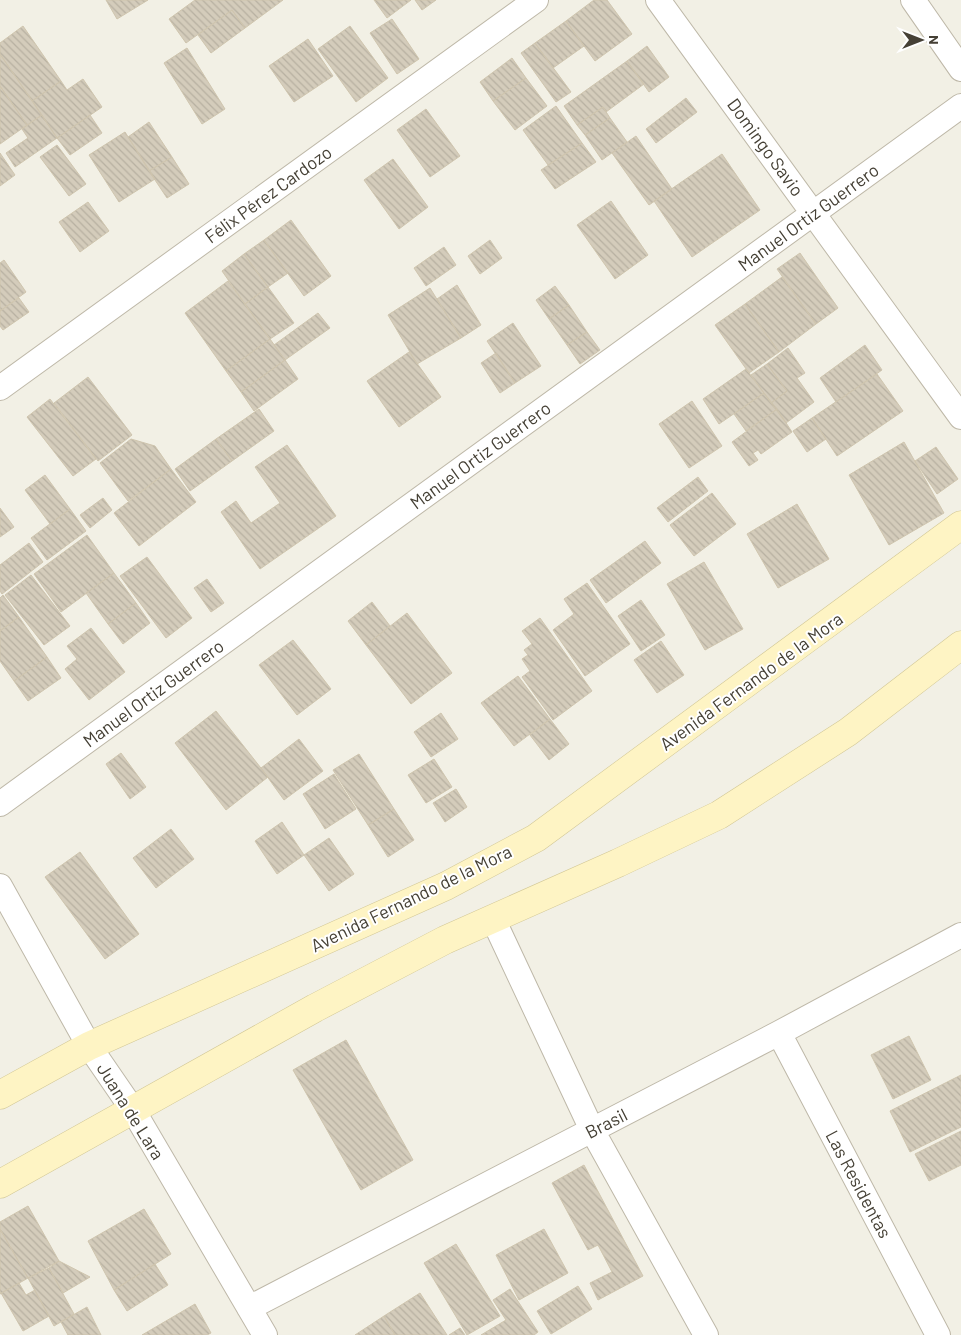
<svg xmlns="http://www.w3.org/2000/svg" width="961" height="1335" font-family="Barlow,sans-serif">
	<defs>
		<pattern id="building-back-hatch" width="6" height="6" patternUnits="userSpaceOnUse" patternTransform="scale(1.25)"><rect width="6" height="6" fill="#d4ccbb"/><path d="M-1 5l2 2M0 0l6 6M5-1l2 2" fill="none" stroke="#b7b0a1"/></pattern>
	</defs>
	<rect width="100%" height="100%" fill="#f2f0e5"/>
	<path fill="url(#building-back-hatch)" stroke="#cfc5ae" d="M106 0H148L117 19Z
		M195 0H283L245 28 232 10 186 43 169 19Z
		M374 0H411L387 18Z
		M415 0H436L422 10Z
		M594 0H607L632 34 595 61 566 21Z
		M232 10 245 28 211 53 198 35Z
		M392 19 419 59 397 74 370 33Z
		M566 21 584 46 553 68 535 43Z
		M23 26 61 81 32 101 0 54V43Z
		M350 26 388 78 356 102 318 49Z
		M308 39 333 76 294 102 269 66Z
		M535 43 571 92 556 102 521 53Z
		M647 46 669 77 649 92 627 61Z
		M187 48 225 109 202 124 164 63Z
		M0 54 42 115 27 125 0 86Z
		M512 58 526 78 493 101 480 82Z
		M627 61 644 84 606 112 603 107 577 125 564 106Z
		M526 78 547 106 515 130 493 101Z
		M83 79 102 107 57 138 32 101 61 81 67 90Z
		M0 86 27 125 0 144Z
		M686 98 697 112 656 143 646 129Z
		M556 106 582 143 548 165 523 130Z
		M603 107 610 118 585 135 577 125Z
		M426 109 460 156 430 177 397 130Z
		M42 115 57 138 15 167 6 153 28 138 22 129Z
		M90 115 102 133 70 155 57 138Z
		M610 118 627 142 602 160 585 135Z
		M149 122 172 157 149 171 128 137Z
		M125 132 155 179 119 202 89 155Z
		M636 136 672 189 649 205 612 153Z
		M582 143 596 162 555 189 541 170Z
		M57 145 86 184 69 196 40 157Z
		M0 153 15 175 0 186Z
		M722 154 760 210 692 257 654 201Z
		M172 157 189 184 167 198 149 171Z
		M393 159 428 207 399 229 364 180Z
		M611 201 648 255 615 279 577 225Z
		M88 202 109 231 80 252 59 222Z
		M291 220 331 276 304 296 264 240Z
		M264 240 288 273 268 287 244 254Z
		M490 240 502 258 480 274 468 256Z
		M444 247 456 265 426 286 414 268Z
		M800 253 838 308 816 324 777 269Z
		M244 254 268 287 245 304 222 271Z
		M4 260 26 292 0 311V263Z
		M782 277 816 324 779 352 745 304Z
		M228 281 270 339 226 371 185 313Z
		M457 285 481 325 461 338 437 299Z
		M555 286 569 305 549 319 536 300Z
		M268 287 294 323 270 339 245 304Z
		M430 288 461 338 417 364 388 315Z
		M19 298 29 312 3 330 0 326V311Z
		M745 304 779 352 749 373 715 325Z
		M569 305 587 332 567 345 549 319Z
		M318 313 330 328 285 360 274 345Z
		M513 323 541 366 515 383 487 341Z
		M587 332 600 350 580 364 567 345Z
		M270 339 285 360 241 392 226 371Z
		M865 345 882 370 836 402 820 378Z
		M788 348 805 373 797 378 814 402 786 423 771 403 787 391 767 364Z
		M409 352 441 397 399 427 367 381Z
		M496 353 515 383 500 393 481 363Z
		M285 360 298 379 254 411 241 392Z
		M767 364 787 391 771 403 751 375Z
		M746 369 764 393 719 424 703 399Z
		M877 374 903 411 837 456 812 418Z
		M88 377 132 435 98 461 54 403Z
		M764 393 777 409 746 431 734 414Z
		M50 399 96 459 73 476 27 417Z
		M692 401 722 446 689 468 659 424Z
		M259 409 274 431 232 461 216 439Z
		M777 409 792 432 761 454 758 450 753 453 758 460 749 466 732 442Z
		M812 418 826 439 807 452 793 431Z
		M131 439 155 446 171 469 128 501 100 463Z
		M216 439 232 461 190 491 175 469Z
		M904 442 944 513 889 545 849 475Z
		M287 445 336 516 260 569 221 512 236 501 251 523 280 503 255 467Z
		M936 447 958 479 937 494 915 461Z
		M171 469 196 502 139 546 114 513Z
		M45 475 70 509 50 524 25 490Z
		M698 477 708 491 668 522 657 508Z
		M712 493 736 524 694 556 670 525Z
		M103 498 112 510 90 528 80 515Z
		M797 504 829 559 778 588 747 534Z
		M0 508 14 527 0 537Z
		M70 509 86 531 47 560 31 538Z
		M87 535 114 573 61 612 34 574Z
		M645 541 661 563 606 603 590 580Z
		M29 543 43 562 2 594 0 591V565Z
		M147 557 192 618 166 638 120 576Z
		M704 562 743 629 705 650 667 584Z
		M114 573 136 603 108 624 86 593Z
		M31 575 70 626 44 645 5 595Z
		M207 579 224 603 211 612 194 588Z
		M587 583 630 644 585 676 553 630 574 614 564 599Z
		M3 595 19 617 0 631V598Z
		M641 600 665 635 641 651 618 616Z
		M372 602 390 626 366 645 348 621Z
		M136 603 150 623 123 644 108 624Z
		M407 613 452 673 411 704 366 645Z
		M19 617 47 657 14 681 0 661V631Z
		M540 618 592 691 553 720 522 677 530 671 522 659 528 655 524 650 532 644 522 631Z
		M91 628 125 672 89 700 65 669 77 659 67 646Z
		M293 640 331 689 297 715 259 665Z
		M661 641 684 675 657 693 634 660Z
		M47 657 61 678 28 701 14 681Z
		M518 676 550 719 514 746 481 703Z
		M216 711 268 777 226 810 175 743Z
		M441 713 458 739 431 757 414 732Z
		M550 719 569 744 549 760 530 735Z
		M299 739 323 771 284 800 261 768Z
		M121 753 146 787 130 799 106 764Z
		M359 754 394 809 368 825 333 770Z
		M434 759 452 787 426 803 408 775Z
		M334 774 356 809 325 829 303 794Z
		M456 789 467 807 445 822 433 803Z
		M394 809 414 840 388 857 368 825Z
		M282 822 304 855 277 874 255 841Z
		M171 829 194 859 156 888 133 858Z
		M329 838 354 874 329 891 304 855Z
		M80 852 139 934 105 959 45 877Z
		M909 1036 931 1080 893 1099 871 1055Z
		M346 1040 413 1160 361 1190 293 1070Z
		M961 1075V1127L910 1152 890 1111Z
		M961 1131V1165L929 1181 915 1154Z
		M584 1165 643 1276 598 1300 590 1283 612 1272 598 1245 588 1250 552 1183Z
		M28 1206 59 1261 28 1278 0 1229V1222Z
		M144 1209 171 1254 114 1290 88 1241Z
		M0 1229 28 1278 0 1294Z
		M544 1229 568 1273 519 1300 496 1255Z
		M456 1244 500 1316 467 1335 424 1263Z
		M59 1261 90 1277 63 1293 49 1268Z
		M155 1264 168 1285 127 1311 114 1290Z
		M49 1268 74 1314 54 1326 28 1278Z
		M19 1283 26 1295 35 1290 49 1316 23 1331 1 1293Z
		M578 1286 592 1309 551 1334 537 1311Z
		M510 1289 538 1332 534 1335H481L506 1320 493 1300Z
		M420 1293 447 1335H395L384 1316Z
		M195 1304 211 1333 207 1335H142Z
		M87 1307 101 1335H68L61 1322Z
		M384 1316 395 1335H355Z
		M460 1328 465 1335H449Z"/>
	<g fill="none" stroke-linecap="round" stroke-linejoin="round">
		<g stroke="#beb8a8" stroke-width="26">
			<path id="street" d="M658 0 961 417
				M913 0 961 69
				M0 388 536 0
				M0 804 961 106
				M0 886 89 1046 133 1110 265 1335
				M493 919 592 1130 706 1335
				M779 1033 938 1335
				M249 1308 779 1033 961 935"/>
		</g>
		<g stroke="#d2c795" stroke-width="29">
			<path id="secondary" d="M0 1095 89 1046 446 886 536 838 961 525
				M0 1184 315 1008 445 940 618 863 719 815 848 732 961 645"/>
		</g>
		<use href="#street" stroke="#fff" stroke-width="24"/>
		<use href="#secondary" stroke="#fef4c4" stroke-width="28"/>
	</g>
	<g text-anchor="middle" dominant-baseline="central" stroke-width="4" stroke-linejoin="round" paint-order="stroke">
		<g font-size="18" fill="#454035" stroke="#fff">
			<text transform="translate(766 147) rotate(54)">Domingo Savio</text>
			<text transform="translate(268 194) rotate(-36)">Félix Pérez Cardozo</text>
			<text transform="translate(808 217) rotate(-36)">Manuel Ortiz Guerrero</text>
			<text transform="translate(480 455) rotate(-36)">Manuel Ortiz Guerrero</text>
			<text transform="translate(751 681) rotate(-36)">Avenida Fernando de la Mora</text>
			<text transform="translate(153 693) rotate(-36)">Manuel Ortiz Guerrero</text>
			<text transform="translate(411 898) rotate(-26)">Avenida Fernando de la Mora</text>
			<text transform="translate(131 1111) rotate(58)">Juana de Lara</text>
			<text transform="translate(606 1123) rotate(-27)">Brasil</text>
			<text transform="translate(859 1184) rotate(62)">Las Residentas</text>
		</g>
	</g>
	<g transform="translate(921 40) rotate(90)" stroke="#ffffff" stroke-width="4" paint-order="stroke">
	<path d="M0-4L9 19L0 12L-9 19Z" fill="#454035"/>
	<text y="-8" font-size="14" font-weight="bold" text-anchor="middle" fill="#454035">N</text>
	</g>
</svg>
